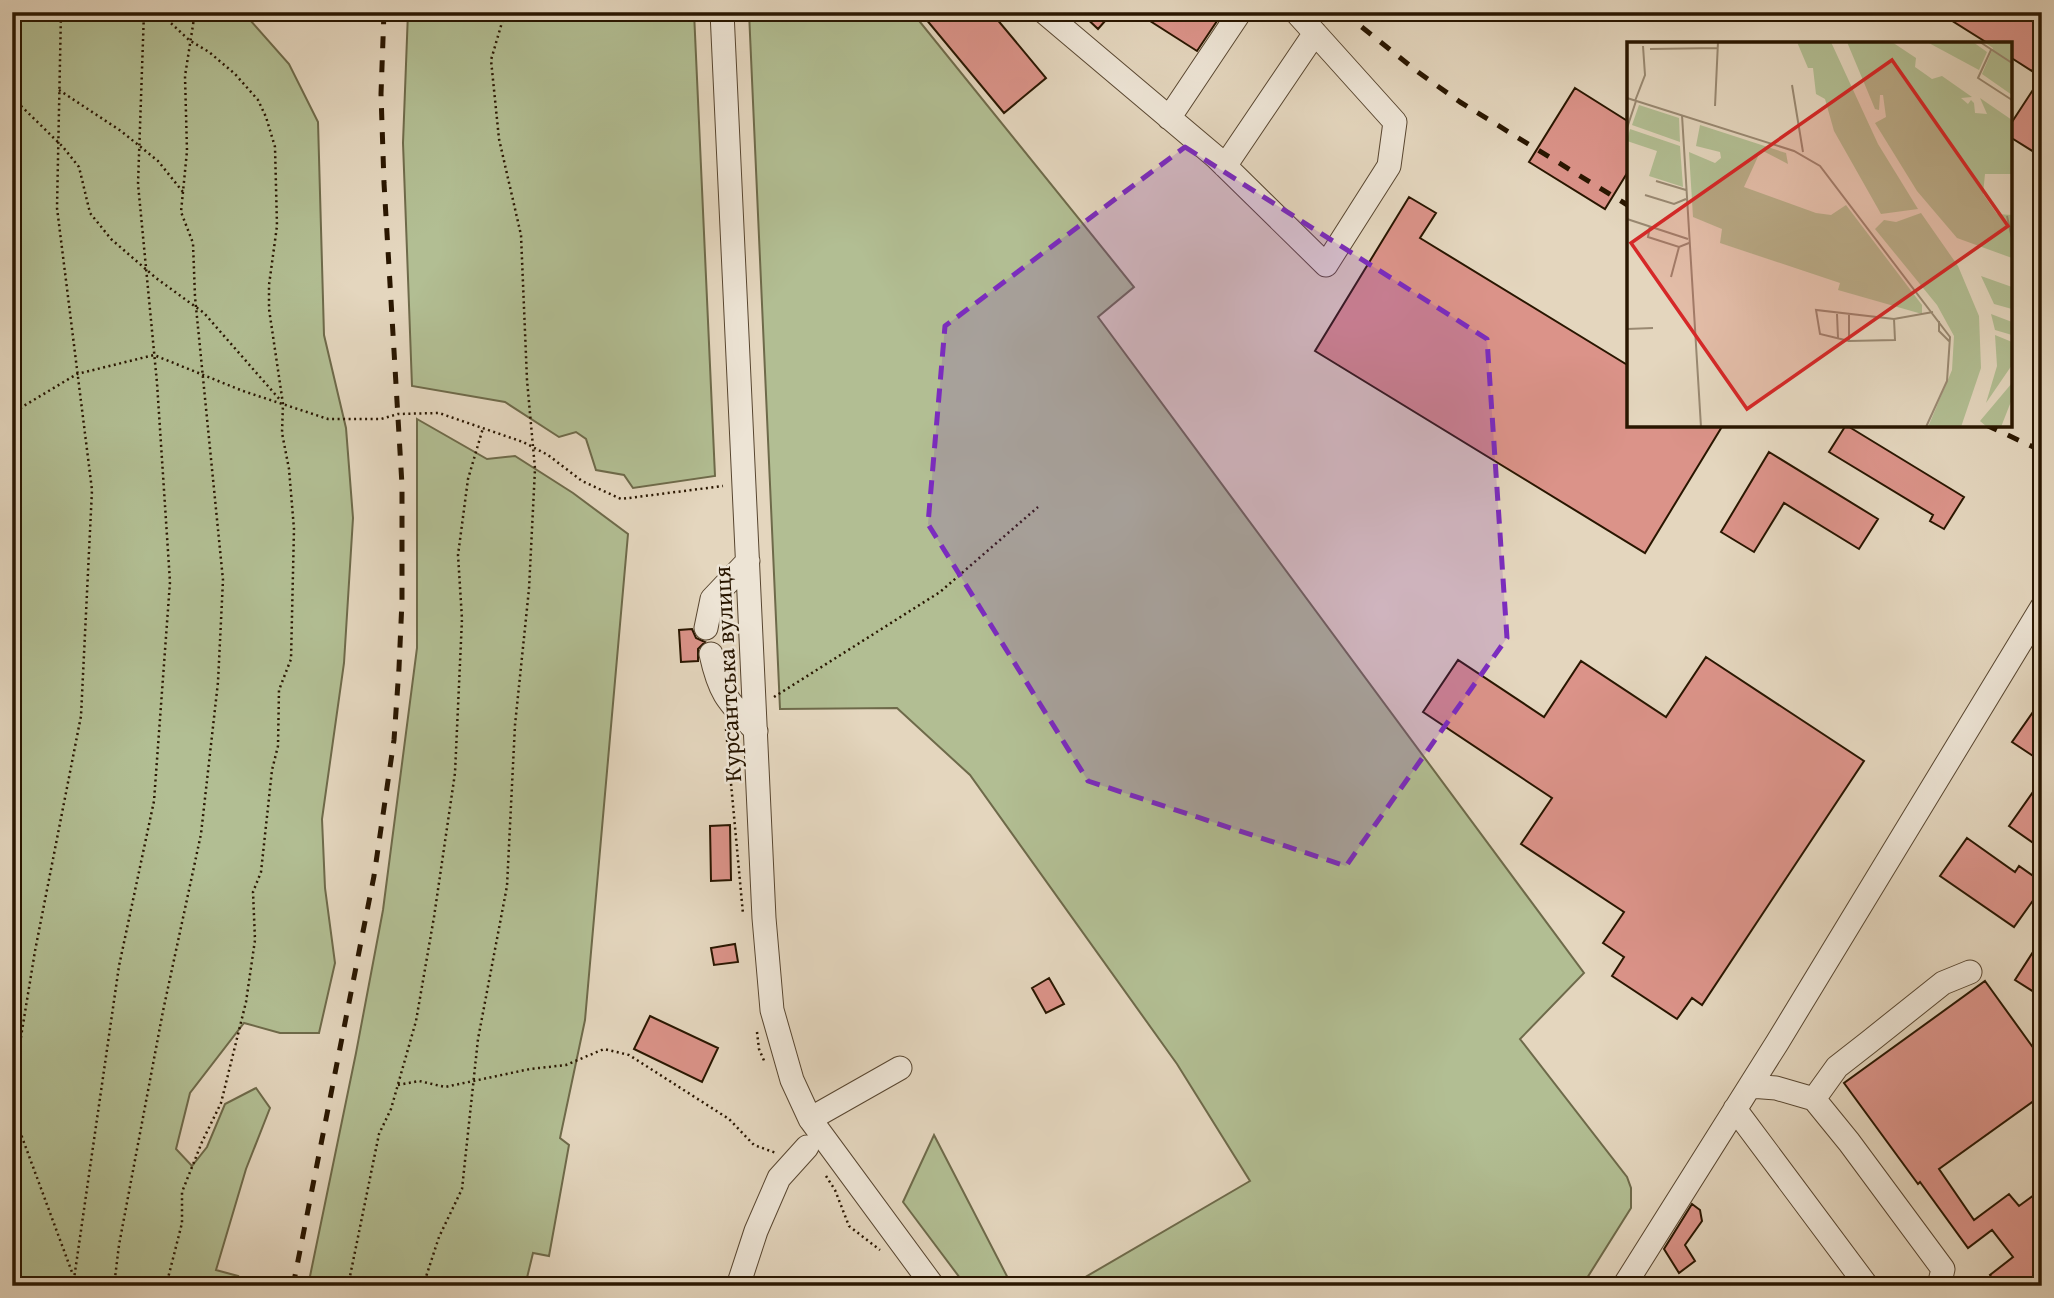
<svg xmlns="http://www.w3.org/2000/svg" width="2054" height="1298" font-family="'Gentium Book Plus',serif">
	<rect width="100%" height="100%" fill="#e4d6be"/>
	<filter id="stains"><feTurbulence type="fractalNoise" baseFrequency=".00286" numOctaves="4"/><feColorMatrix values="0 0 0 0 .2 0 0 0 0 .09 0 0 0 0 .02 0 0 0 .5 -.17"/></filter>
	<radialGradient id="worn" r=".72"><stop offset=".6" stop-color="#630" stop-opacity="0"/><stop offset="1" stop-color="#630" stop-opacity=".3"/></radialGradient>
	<path fill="#b2be93" stroke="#6e6a4a" stroke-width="2" d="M12 12H243L289 64 318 122 324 335 346 428 353 518 344 663 322 819 325 888 335 963 319 1033H280L244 1023 190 1093 176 1149 192 1166 207 1147 225 1104 256 1088 270 1108 246 1169 216 1270 238 1276 234 1286H12V262L17 256V102L12 99Z
		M408 12H694L715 476 633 488 624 475 596 470 586 439 576 432 559 437 505 402 412 386 403 143Z
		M749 12H912L1134 287 1098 317 1584 973 1520 1039 1627 1177 1631 1188V1208L1582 1286H1070L1250 1181 1177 1064 970 775 897 708 780 709Z
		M417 419 487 459 515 456 573 493 628 534 585 1020 560 1138 569 1145 549 1256 533 1253 525 1286H308L356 1053 383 910 417 648Z
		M934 1135 1012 1286H966L903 1202Z"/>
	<path fill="#db9389" stroke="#291600" stroke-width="2" d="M920 12H991L1046 78 1004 113Z
		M1080 12H1113L1098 29Z
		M1136 12H1223L1197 51Z
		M1938 12H2042V54L2032 71 2010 57V44H1989Z
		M2042 76V157L2010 137V125Z
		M1575 88 1629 122V170L1605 209 1529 162Z
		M1409 197 1436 213 1420 238 1629 366V425H1723L1645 553 1315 351Z
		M1846 425 1964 497 1944 529 1930 521 1933 515 1829 452Z
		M1769 452 1878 519 1859 549 1784 503 1754 552 1721 532Z
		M692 629 696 638 705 642 698 649V661L681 662 679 630Z
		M1706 657 1864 761 1702 1005 1692 998 1677 1019 1612 976 1624 957 1603 943 1624 912 1521 844 1552 798 1423 712 1458 660 1544 717 1581 661 1666 717Z
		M2042 699V762L2012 742Z
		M2042 779V849L2009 826Z
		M730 825 731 880 711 881 710 826Z
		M1967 838 2015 872 2019 866 2042 882V888L2014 927 1940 876Z
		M2042 938V997L2015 980Z
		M735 944 738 962 714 965 711 948Z
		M1049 978 1064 1004 1046 1013 1032 988Z
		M1985 981 2042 1060V1095L1939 1169 1974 1220 2009 1194 2019 1206 2042 1189V1286H1998L1990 1275 2013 1257 1992 1230 1968 1248 1920 1182 1918 1184 1844 1083Z
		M650 1016 718 1048 702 1082 634 1049Z
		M1692 1204 1700 1210 1702 1221 1685 1245 1695 1261 1679 1273 1664 1249Z"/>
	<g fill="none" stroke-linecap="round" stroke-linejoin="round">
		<g stroke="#584630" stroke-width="25">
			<path id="minor" d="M722 12 764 918 772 1010 792 1080 810 1119 933 1286
				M1044 12 1217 158 1326 265 1389 166 1395 122 1296 12
				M1169 118 1240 12
				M1225 166 1315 33
				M706 628 712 599 748 561
				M711 654C720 695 728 701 756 731
				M1750 1086 1776 1088 1814 1099 1849 1142 1943 1269 1939 1286
				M1814 1099 1837 1067 1869 1042 1943 983 1970 972
				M1735 1109 1867 1286
				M810 1119 900 1068
				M738 1286 756 1231 779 1178 807 1147
				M1624 1286 1777 1043 2042 607"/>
		</g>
		<path stroke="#291600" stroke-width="2.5" stroke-dasharray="2 3.5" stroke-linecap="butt" d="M159 12 189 40 209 52 235 74 258 100 266 117 275 147 277 226 269 285V309L283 404 282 433 289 469 294 529 291 659 279 690 278 746 272 770 261 872 253 892 255 940 246 1002 221 1103 202 1142 182 1192V1223L166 1286
			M59 90 121 131 158 161 183 192
			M17 102 63 147 79 167 90 213 111 239 156 278 204 313 281 401
			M12 416 22 407 77 374 154 355 243 391 328 419H381L398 414 439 413 523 442 548 455 582 481 621 499 723 486
			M774 697 940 592 1038 507
			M726 729 743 914
			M757 1032 759 1049 765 1063
			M398 1085 419 1081 445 1087 530 1069 566 1065 604 1049 629 1055 729 1119 754 1145 776 1153
			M12 1092 35 951 81 716 92 490 57 208 61 12
			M12 1110 73 1275
			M826 1176 835 1190 849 1226 880 1250
			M73 1286 119 966 154 801 170 582 157 383 138 184 144 12
			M114 1286 119 1245 163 1011 201 834 218 682 223 580 195 297 193 243 181 212 187 151 185 76 195 12
			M348 1286 379 1134 391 1109 416 1021 434 917 455 773 462 619 458 555 468 479 483 428
			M423 1286 439 1237 462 1189 478 1039 507 886 515 725 529 589 535 469 527 380 521 235 499 139 491 60 505 12"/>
		<use href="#minor" stroke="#ede4d5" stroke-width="23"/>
		<path stroke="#291600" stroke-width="5" stroke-dasharray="12 12" stroke-linecap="butt" d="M1343 12 1418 72 1460 102 1629 206
			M1986 425 2042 451
			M293 1286 374 876 394 740 399 668 402 601V485L384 183 381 94 384 12"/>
	</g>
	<path fill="#7b2cbf" fill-opacity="0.2" stroke="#7b2cbf" stroke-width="5" stroke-dasharray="14 9" stroke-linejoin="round" d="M1185 147 1487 339 1507 638 1346 866 1088 781 928 524 945 326Z"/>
	<g text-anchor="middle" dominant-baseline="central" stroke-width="5" stroke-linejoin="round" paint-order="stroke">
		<g font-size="24" fill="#291600" stroke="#ede4d5">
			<text transform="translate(727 674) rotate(-93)">Курсантська вулиця</text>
		</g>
	</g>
	<g transform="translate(1627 42)">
		<rect width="385" height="385" fill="#e4d6be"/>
		<path d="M170 0H204L251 102 291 167 254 172 207 89 198 57 189 52 186 26H181ZM220 0H265L289 16 288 25 298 32 305 37 315 34 345 55 334 56 341 62 344 58 347 61 348 71 360 72 353 56 385 78V132H358L356 152 370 172 385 173V216L330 196 290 149 248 81 259 75 256 53H253L252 68 248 67ZM300 0H346L360 10 352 28ZM357 0H385V53L355 32 366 6ZM12 63 52 76 53 100 5 83ZM73 83 159 111 161 122 134 108 117 145 189 171 204 173 219 163 295 263V272L211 248 213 241 93 201 95 187 66 175 62 110 88 121 94 116 93 110 69 104ZM3 87 53 104 56 145 22 134 30 109 0 99ZM294 171 331 224 352 274 354 326 334 385H301L325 328 327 294 310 263 248 187 257 178 269 180ZM354 234 385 245V267L367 262ZM364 272 385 280V293L368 288ZM368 293 385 300V323L359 361 370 324ZM385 341V357L374 385H360L353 379Z" fill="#b2be93"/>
		<path fill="none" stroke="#998972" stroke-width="2" d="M353 0 385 21M23 7 91 6M364 8 351 36 385 58M165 43 176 110M0 56 167 109 193 124 323 295 320 339 299 385M8 59 18 33 16 4M88 64 91 0M55 73 74 385M0 86 9 59M29 139 59 148M18 153 47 162 59 157M380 174 385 196M0 177 61 197M23 184 21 195 52 205 62 201M44 235 52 205M210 272 211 296M222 273V299L268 298 267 277M312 279V289L323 300M0 287 26 286M222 299 193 292 189 268 267 277 306 270"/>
		<path fill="#d62828" fill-opacity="0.15" stroke="#d62828" stroke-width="3.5" d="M265 18 381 184 120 367 4 201Z"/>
		<rect width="385" height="385" fill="none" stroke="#291600" stroke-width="3.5"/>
	</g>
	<rect width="2054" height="1298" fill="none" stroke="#e4d6be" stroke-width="42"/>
	<rect x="14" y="14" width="2026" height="1270" fill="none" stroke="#291600" stroke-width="3.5"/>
	<rect x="21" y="21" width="2012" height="1256" fill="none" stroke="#291600" stroke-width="2"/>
	<rect width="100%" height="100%" filter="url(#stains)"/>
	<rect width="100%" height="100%" fill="url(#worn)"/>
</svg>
